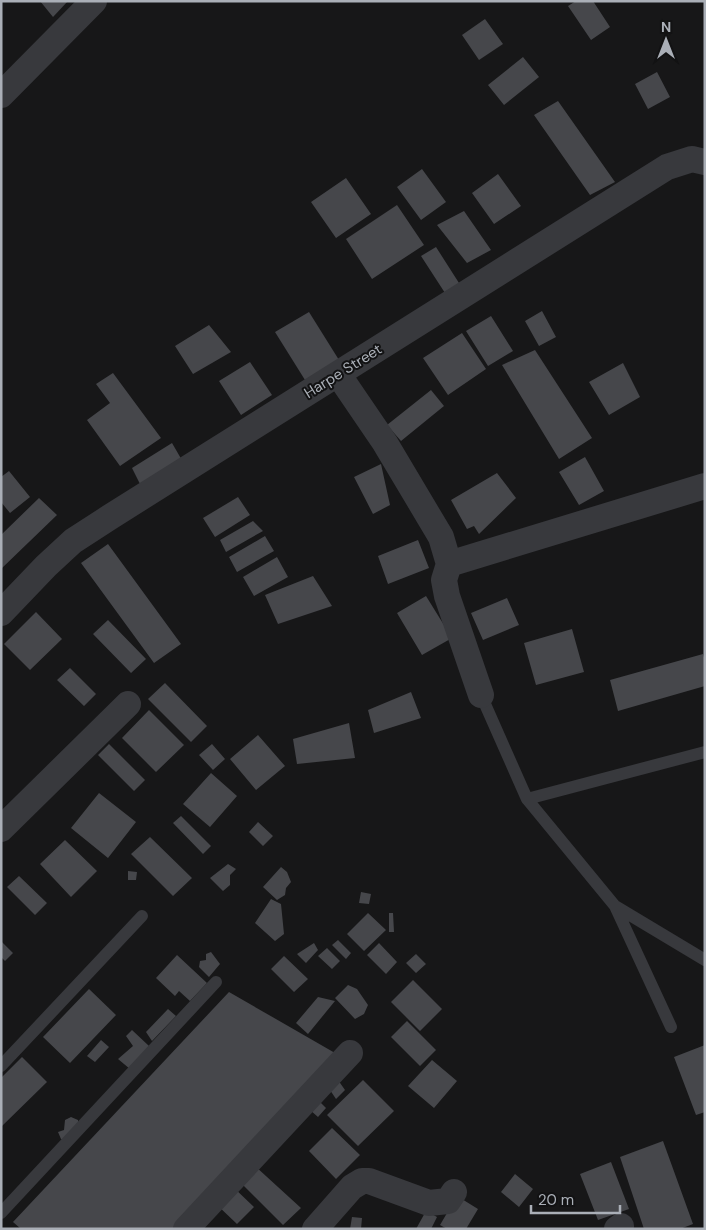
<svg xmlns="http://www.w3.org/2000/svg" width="706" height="1230" font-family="'DM Sans',sans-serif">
	<rect width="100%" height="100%" fill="#171718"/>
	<path fill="#46474b" d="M40 1H68L53 17Z
		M576 1H593L610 27 591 40 568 6Z
		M485 19 503 44 479 60 462 35Z
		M523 57 539 77 504 105 488 85Z
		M657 72 670 97 648 109 635 84Z
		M558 101 615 182 590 195 534 115Z
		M422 169 446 202 421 220 397 187Z
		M498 174 521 206 494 224 472 193Z
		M346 178 371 214 336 238 311 202Z
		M397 205 424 245 372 279 346 239Z
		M464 211 491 250 467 263 437 225Z
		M436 247 459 283 445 293 421 256Z
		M542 311 556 337 539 346 525 321Z
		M309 312 339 360 305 380 275 332Z
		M491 316 513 351 488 366 466 331Z
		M209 325 231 352 193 374 175 346Z
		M462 333 486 369 448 395 423 358Z
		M535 350 592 438 559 459 502 365Z
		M250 362 272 395 241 415 219 381Z
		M623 363 640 397 609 415 589 382Z
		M113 373 161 438 120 466 87 420 110 403 96 384Z
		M431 390 444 406 401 441 387 425Z
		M172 443 183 462 141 486 132 468Z
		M585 457 604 491 579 505 559 472Z
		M381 464 390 505 373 514 354 477Z
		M9 471 30 497 10 513 1 502V477Z
		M497 473 516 498 479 534 474 526 467 529 451 500Z
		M238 497 250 515 215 537 203 518Z
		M39 498 57 515 1 569V535Z
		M253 521 263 531 226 552 220 540Z
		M265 536 274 551 237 572 229 557Z
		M418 540 429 568 388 584 378 556Z
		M108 544 181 644 154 663 81 563Z
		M277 557 288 577 254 596 243 577Z
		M313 576 332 606 278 624 265 595Z
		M426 596 452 638 422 655 397 613Z
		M507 598 519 625 483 640 471 613Z
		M36 612 62 639 30 670 4 644Z
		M108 620 146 659 131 673 93 634Z
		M572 629 584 672 536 685 524 643Z
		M703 654 705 661V686L618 711 610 680Z
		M70 668 96 694 84 706 57 680Z
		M165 683 207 726 191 742 148 699Z
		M411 692 421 718 374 733 368 710Z
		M149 710 184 745 156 772 122 738Z
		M349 723 355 758 297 764 293 739Z
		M258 735 285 766 256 790 230 759Z
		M109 744 145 780 134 791 98 755Z
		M212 744 225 759 213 770 199 755Z
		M211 773 237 796 210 827 183 804Z
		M99 793 136 822 108 858 71 828Z
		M181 816 211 846 203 854 173 823Z
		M258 822 273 836 263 846 249 832Z
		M150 837 192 878 173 896 131 854Z
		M65 840 97 871 71 897 40 864Z
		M228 864 236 869 230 875V885L223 891 210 878Z
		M281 867 287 872 291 882 286 888 285 895 277 900 263 887Z
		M128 871 137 872 136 880H128Z
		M19 876 47 903 35 915 7 887Z
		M361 892 371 894 369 904 359 903Z
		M271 899 281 904 284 934 275 941 255 923Z
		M368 913 386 930 364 951 347 934Z
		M389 913H393L394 932H389Z
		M338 940 351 953 346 959 332 945Z
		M1 941 13 953 5 961 1 957Z
		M314 943 318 950 306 963 297 954Z
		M379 943 397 962 386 974 367 955Z
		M327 948 340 961 332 969 318 956Z
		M211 952 220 964 209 977 199 967 200 961 206 960V954Z
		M416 954 426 964 416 973 406 963Z
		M177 955 207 983 190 1001 179 991 175 996 156 978Z
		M284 956 308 979 294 992 271 969Z
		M413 980 442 1009 420 1031 391 1002Z
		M348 985 357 989 368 1005 364 1014 355 1019 335 998Z
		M89 989 116 1015 70 1063 43 1037Z
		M229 992 335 1053 176 1229H21L13 1222Z
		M318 997 335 1001 308 1034 296 1023Z
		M168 1009 176 1016 152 1041 146 1032Z
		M407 1021 436 1050 420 1066 391 1037Z
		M132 1030 149 1046 130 1069 118 1059 133 1046 126 1036Z
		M101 1040 109 1047 95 1062 87 1056Z
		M705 1045V1112L696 1115 674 1057Z
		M22 1057 47 1082 1 1127V1078Z
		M432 1060 457 1081 434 1108 408 1086Z
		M338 1080 345 1090 336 1099 328 1087Z
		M363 1080 394 1111 358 1146 327 1115Z
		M318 1100 326 1108 318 1117 310 1110Z
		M71 1117 78 1120V1125L64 1140 61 1139 58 1132 64 1130 65 1120Z
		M332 1128 360 1155 336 1179 309 1151Z
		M663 1141 693 1224 680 1229H644L620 1157Z
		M611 1162 629 1209 598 1220 580 1174Z
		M255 1166 301 1208 283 1225 241 1183Z
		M515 1174 533 1189 519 1207 501 1192Z
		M232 1186 254 1207 237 1224 216 1204Z
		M457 1196 478 1209 466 1229H447L440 1225Z
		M426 1211 437 1217 431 1229H416Z
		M352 1217 362 1218 361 1229H350Z"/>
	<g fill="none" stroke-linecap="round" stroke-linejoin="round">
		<path stroke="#38393d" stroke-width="12" d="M481 695 527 799 705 752
			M527 799 615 906 671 1027
			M615 906 705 960
			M1 1066 142 916
			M1 1213 216 982"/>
		<path stroke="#38393d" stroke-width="26" d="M1 95 94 1
			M338 374 385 443 441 537 449 564 444 580 447 596 481 695
			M449 564 705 486
			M1 613 46 566 73 541 110 517 667 167 692 159 705 162
			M1 829 128 704
			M186 1229 350 1053
			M315 1229 352 1187 362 1181H369L429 1203 448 1201 454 1192
			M617 1229 621 1226"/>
	</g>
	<g text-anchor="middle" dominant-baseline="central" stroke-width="4" stroke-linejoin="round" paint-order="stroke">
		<g font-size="15" fill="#aaafb7" stroke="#121213">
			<text transform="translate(343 371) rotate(-32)">Harpe Street</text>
		</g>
	</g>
	<rect width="706" height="1230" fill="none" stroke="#aaafb7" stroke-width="5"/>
	<g transform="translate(666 40)" stroke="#121213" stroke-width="4" paint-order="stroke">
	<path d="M0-4L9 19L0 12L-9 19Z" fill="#aaafb7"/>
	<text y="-8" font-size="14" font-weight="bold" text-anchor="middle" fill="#aaafb7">N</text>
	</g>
	<path d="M531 1205v8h89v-8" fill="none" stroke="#aaafb7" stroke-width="2.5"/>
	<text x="538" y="1205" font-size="15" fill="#aaafb7" stroke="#121213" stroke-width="4" paint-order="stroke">20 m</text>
</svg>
